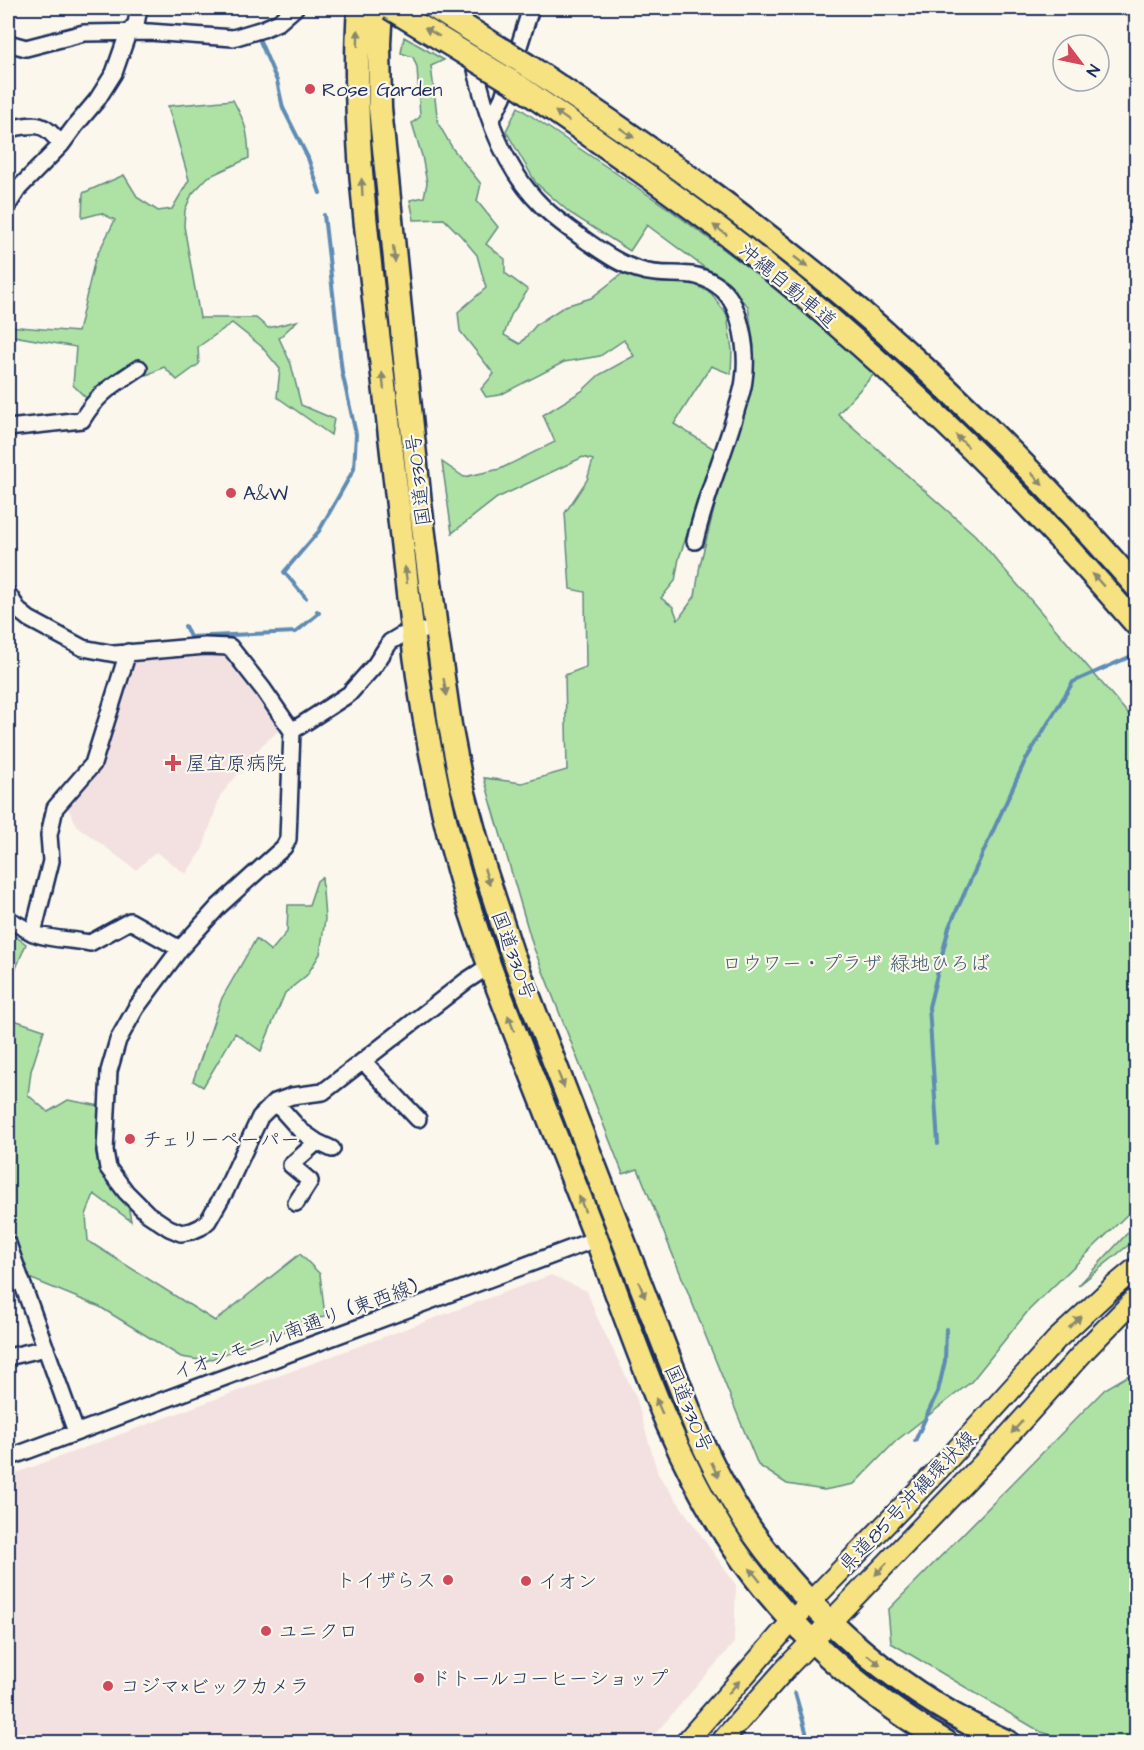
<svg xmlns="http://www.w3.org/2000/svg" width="1144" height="1750" viewBox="0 0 1144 1750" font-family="'Architects Daughter','Klee One',sans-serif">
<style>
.built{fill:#f3e1e1}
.green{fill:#ade2a4;stroke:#648881;stroke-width:1.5}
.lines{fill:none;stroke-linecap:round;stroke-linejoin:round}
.stream{stroke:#5f8bb4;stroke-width:4}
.minor-casing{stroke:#1b2f5e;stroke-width:20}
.major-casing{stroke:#1b2f5e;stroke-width:24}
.highway-casing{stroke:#1b2f5e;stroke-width:27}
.minor{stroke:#fbf7ec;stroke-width:15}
.major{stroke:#f6e281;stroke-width:20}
.highway{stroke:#f6e281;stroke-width:22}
.highway-bridge-casing{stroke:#1b2f5e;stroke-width:27;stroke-linecap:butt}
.highway-bridge{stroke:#f6e281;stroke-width:22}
.oneway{fill:#888870}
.poi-dot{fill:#d1495b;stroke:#fbf7ec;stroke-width:2}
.labels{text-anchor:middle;stroke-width:4.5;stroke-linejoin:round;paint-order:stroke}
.poi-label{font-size:20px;fill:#1b2f5e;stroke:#fbf7ec;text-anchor:start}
.street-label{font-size:20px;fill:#1b2f5e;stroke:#fbf7ec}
.park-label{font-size:20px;fill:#405c70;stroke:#fbf7ec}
</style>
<rect width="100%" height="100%" fill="#fbf7ec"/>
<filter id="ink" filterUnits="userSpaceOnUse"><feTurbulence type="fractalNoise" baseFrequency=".0167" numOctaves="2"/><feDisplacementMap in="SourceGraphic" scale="12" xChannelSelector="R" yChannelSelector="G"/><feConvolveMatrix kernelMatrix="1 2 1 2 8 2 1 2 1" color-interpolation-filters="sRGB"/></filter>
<g filter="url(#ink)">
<path class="built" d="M213,653L226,657L258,692L281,729L262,745L220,796L203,848L186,874L156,852L136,870L77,826L66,804L84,781L132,657Z
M551,1275L587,1291L597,1317L636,1397L658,1474L736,1585L734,1643L648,1742H8V1476Z"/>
<path class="green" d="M404,37L444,60L431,66L438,123L453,149L481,184L477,201L498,227L486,244L505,259V273L528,290L511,315L504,335L520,344L537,324L565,306L591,298L623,273L648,280L682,278L711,293L727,315L732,350L731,374L711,366L674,424L716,450L679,558L675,581L661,598L673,607L678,620L695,596L700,565L721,481L746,405L754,346L748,306L717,277L647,225L630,251L570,213L536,183L506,131L518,107L669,209L780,291L874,374L838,414L975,535L1136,723V1206L1028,1311L971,1382L896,1441L854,1484L824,1490L787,1484L758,1465L638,1169L623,1174L533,946L484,778L522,783L567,770L565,675L586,667L585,592L570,589L565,513L587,480L593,460L583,457L497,498L452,533L442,462L464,477L500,469L555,442L543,415L582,391L599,375L634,356L624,340L600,356L564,362L500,395L486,397L481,389L494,374L460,331L458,312L486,288L477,255L461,236L444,219L414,220L410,200L424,197L427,183L422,156L412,123L420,117L417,67L413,57L401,53Z
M233,100C246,124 248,131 249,158L208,177L192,194L185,210L184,226L200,318H256L268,328L297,321L279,338L291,364L301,405L334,419L331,435L277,397L280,369L261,346L232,323L198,347L199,364L177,380L164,367L147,375L139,360L115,373L88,400L73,385L76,347L8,335V326L78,332L95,259L115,220L101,213L82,218L83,193L124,175L138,198L158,211L172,209L189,180L168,106Z
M322,877L325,919L320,954L307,975L285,993L261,1051L235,1033L203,1087L193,1081L222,998L256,939L271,951L287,932L288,905H309L317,881Z
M8,931L26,944L8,988Z
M8,1018L44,1030L31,1071L28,1095L48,1112L68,1100L100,1106L110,1179L128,1205L131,1221L94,1194L86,1215L88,1241L215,1321L300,1254L320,1274L325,1316L206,1361L181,1357L100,1307L29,1278L8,1215Z
M1136,1224V1239L1078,1286Z
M1136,1371V1742H1078L1041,1732L891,1643L888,1610L1105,1389Z"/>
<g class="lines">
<path class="stream" d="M260,41L277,81L283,108L308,158L320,193
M306,598L284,572L319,531L354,469L356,434L342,372L324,215
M185,626L190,637L296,632L319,613L317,611
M938,1144L929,1007L949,927L1025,761L1073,682L1136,654
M915,1441L938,1391L945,1361L946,1329
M795,1693L809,1742"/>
<g class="minor-casing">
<path id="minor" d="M8,43L26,48L84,33L149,32L233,38L263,29L279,22L295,8
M473,55C483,108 502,167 542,206C556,220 572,231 588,242C604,253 621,265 640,270C670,280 694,265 722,289C742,307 748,354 744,380C743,391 738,403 735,415C723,457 705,498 695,541
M491,121L503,97L531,8
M8,129C35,124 44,120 61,145L75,126L97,100L114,73L128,33L136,24L139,8
M8,205L19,188L61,145
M8,428L82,420C99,392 112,386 139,368
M8,594L19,611L29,619L83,648L115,654L205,646L230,647L263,689L292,731L288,839L284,847L218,907L180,949L136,1008L118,1040L109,1071L105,1151L108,1168L126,1192L148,1214L169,1228L181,1233L192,1231L201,1227L208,1221L226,1190L260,1117L275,1102L292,1096L323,1092L466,981L489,966
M128,652L93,764L55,808L49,835L51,861L33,933C51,940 71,939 90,943L130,921L180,949
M292,731L349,694L375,665L390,642L400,636L422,631
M8,919L33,933
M363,1061L418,1119
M275,1102L301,1131L317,1142L291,1165L310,1181L296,1203
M317,1142L332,1149
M8,1244L76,1432
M8,1357L46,1348
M8,1458L596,1239"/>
</g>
<g class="major-casing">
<path id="major" d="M686,1742L792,1621L942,1466L1056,1340L1112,1288L1136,1268
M721,1742L788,1666L990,1456L1087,1348L1136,1298"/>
</g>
<g class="highway-casing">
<path id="highway" d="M359,8C352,111 364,214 376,316C389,429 403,542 415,655C425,728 438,799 458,869C474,928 496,984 518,1040C544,1106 570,1172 596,1238C636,1343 669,1450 732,1545C786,1626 862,1694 946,1742
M381,8L379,43L380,108L404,350L420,503L436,629L450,725L461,782L483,864L512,953L700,1438C715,1470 731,1501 751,1530C813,1619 908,1699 1008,1742
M527,65C649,146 770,231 880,328C971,408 1057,495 1136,586
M517,85C614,152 711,218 801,294C921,395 1034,506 1136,624"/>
</g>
<use href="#minor" class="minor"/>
<use href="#major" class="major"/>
<use href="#highway" class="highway"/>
<g class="highway-bridge-casing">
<path id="highway-bridge" d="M390,8L517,85
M435,8L527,65"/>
</g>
<use href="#highway-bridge" class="highway-bridge"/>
</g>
<defs><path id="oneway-solid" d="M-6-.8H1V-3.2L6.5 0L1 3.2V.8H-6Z" transform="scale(1.5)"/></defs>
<g class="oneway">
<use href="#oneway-solid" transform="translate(432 32) rotate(-150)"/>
<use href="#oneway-solid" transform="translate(358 38) rotate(-89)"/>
<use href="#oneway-solid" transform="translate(562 116) rotate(-145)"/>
<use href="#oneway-solid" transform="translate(627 133) rotate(35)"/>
<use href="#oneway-solid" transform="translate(362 187) rotate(-93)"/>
<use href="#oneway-solid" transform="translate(720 230) rotate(-144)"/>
<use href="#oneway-solid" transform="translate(394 254) rotate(84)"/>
<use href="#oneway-solid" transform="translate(801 262) rotate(38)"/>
<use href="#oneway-solid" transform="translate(383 381) rotate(-96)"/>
<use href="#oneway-solid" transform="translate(962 441) rotate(-136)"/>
<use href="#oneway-solid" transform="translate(1037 479) rotate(47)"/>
<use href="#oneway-solid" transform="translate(406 575) rotate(-97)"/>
<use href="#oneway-solid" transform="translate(1098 580) rotate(-132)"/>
<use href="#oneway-solid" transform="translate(445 687) rotate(81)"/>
<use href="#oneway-solid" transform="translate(487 877) rotate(72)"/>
<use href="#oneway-solid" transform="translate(511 1023) rotate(-111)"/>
<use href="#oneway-solid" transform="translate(561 1080) rotate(69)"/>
<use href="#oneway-solid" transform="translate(582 1204) rotate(-111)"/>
<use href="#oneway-solid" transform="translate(642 1290) rotate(69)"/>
<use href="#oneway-solid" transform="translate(1075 1322) rotate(-44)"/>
<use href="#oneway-solid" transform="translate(659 1406) rotate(-113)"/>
<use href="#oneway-solid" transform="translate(1017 1427) rotate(132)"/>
<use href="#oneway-solid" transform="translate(715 1470) rotate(65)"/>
<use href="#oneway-solid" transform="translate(881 1569) rotate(134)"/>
<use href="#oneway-solid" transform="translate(755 1575) rotate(-129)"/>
<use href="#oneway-solid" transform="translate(874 1660) rotate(38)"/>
<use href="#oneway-solid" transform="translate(734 1687) rotate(-49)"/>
</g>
</g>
<g class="poi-dot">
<circle cx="310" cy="89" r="6"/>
<circle cx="231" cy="493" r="6"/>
<path d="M170 754h6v6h6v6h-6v6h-6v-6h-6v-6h6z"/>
<circle cx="130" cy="1139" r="6"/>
<circle cx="448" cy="1580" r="6"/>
<circle cx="526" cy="1581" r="6"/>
<circle cx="266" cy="1631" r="6"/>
<circle cx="419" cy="1678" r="6"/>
<circle cx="108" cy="1686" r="6"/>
</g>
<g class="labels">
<g class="poi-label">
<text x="322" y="96">Rose Garden</text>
<text x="243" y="500">A&amp;W</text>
<text x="186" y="770">屋宜原病院</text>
<text x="142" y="1146">チェリーペーパー</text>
<text x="436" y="1587" text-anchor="end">トイザらス</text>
<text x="538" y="1588">イオン</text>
<text x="278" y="1638">ユニクロ</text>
<text x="431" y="1685">ドトールコーヒーショップ</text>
<text x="120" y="1693">コジマ×ビックカメラ</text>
</g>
<g class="street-label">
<text transform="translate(788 285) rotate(40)" y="7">沖縄自動車道</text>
<text transform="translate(418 480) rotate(-97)" y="7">国道330号</text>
<text transform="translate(514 955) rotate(70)" y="7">国道330号</text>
<text transform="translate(295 1329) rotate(-20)" y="7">イオンモール南通り (東西線)</text>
<text transform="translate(689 1408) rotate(67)" y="7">国道330号</text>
<text transform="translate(907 1501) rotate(-46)" y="7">県道85号沖縄環状線</text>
</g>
<g class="park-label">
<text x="856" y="970">ロウワー・プラザ 緑地ひろば</text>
</g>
</g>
<rect width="1144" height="1750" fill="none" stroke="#fbf7ec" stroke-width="30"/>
<rect x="15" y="15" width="1114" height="1720" fill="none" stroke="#1b2f5e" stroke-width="2" filter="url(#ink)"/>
<g transform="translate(1081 63) rotate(122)"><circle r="28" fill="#fbf7ec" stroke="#a1a7b3" stroke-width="1.5"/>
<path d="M0-4.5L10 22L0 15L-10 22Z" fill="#d1495b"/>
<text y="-9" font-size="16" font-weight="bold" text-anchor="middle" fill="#1b2f5e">N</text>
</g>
</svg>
